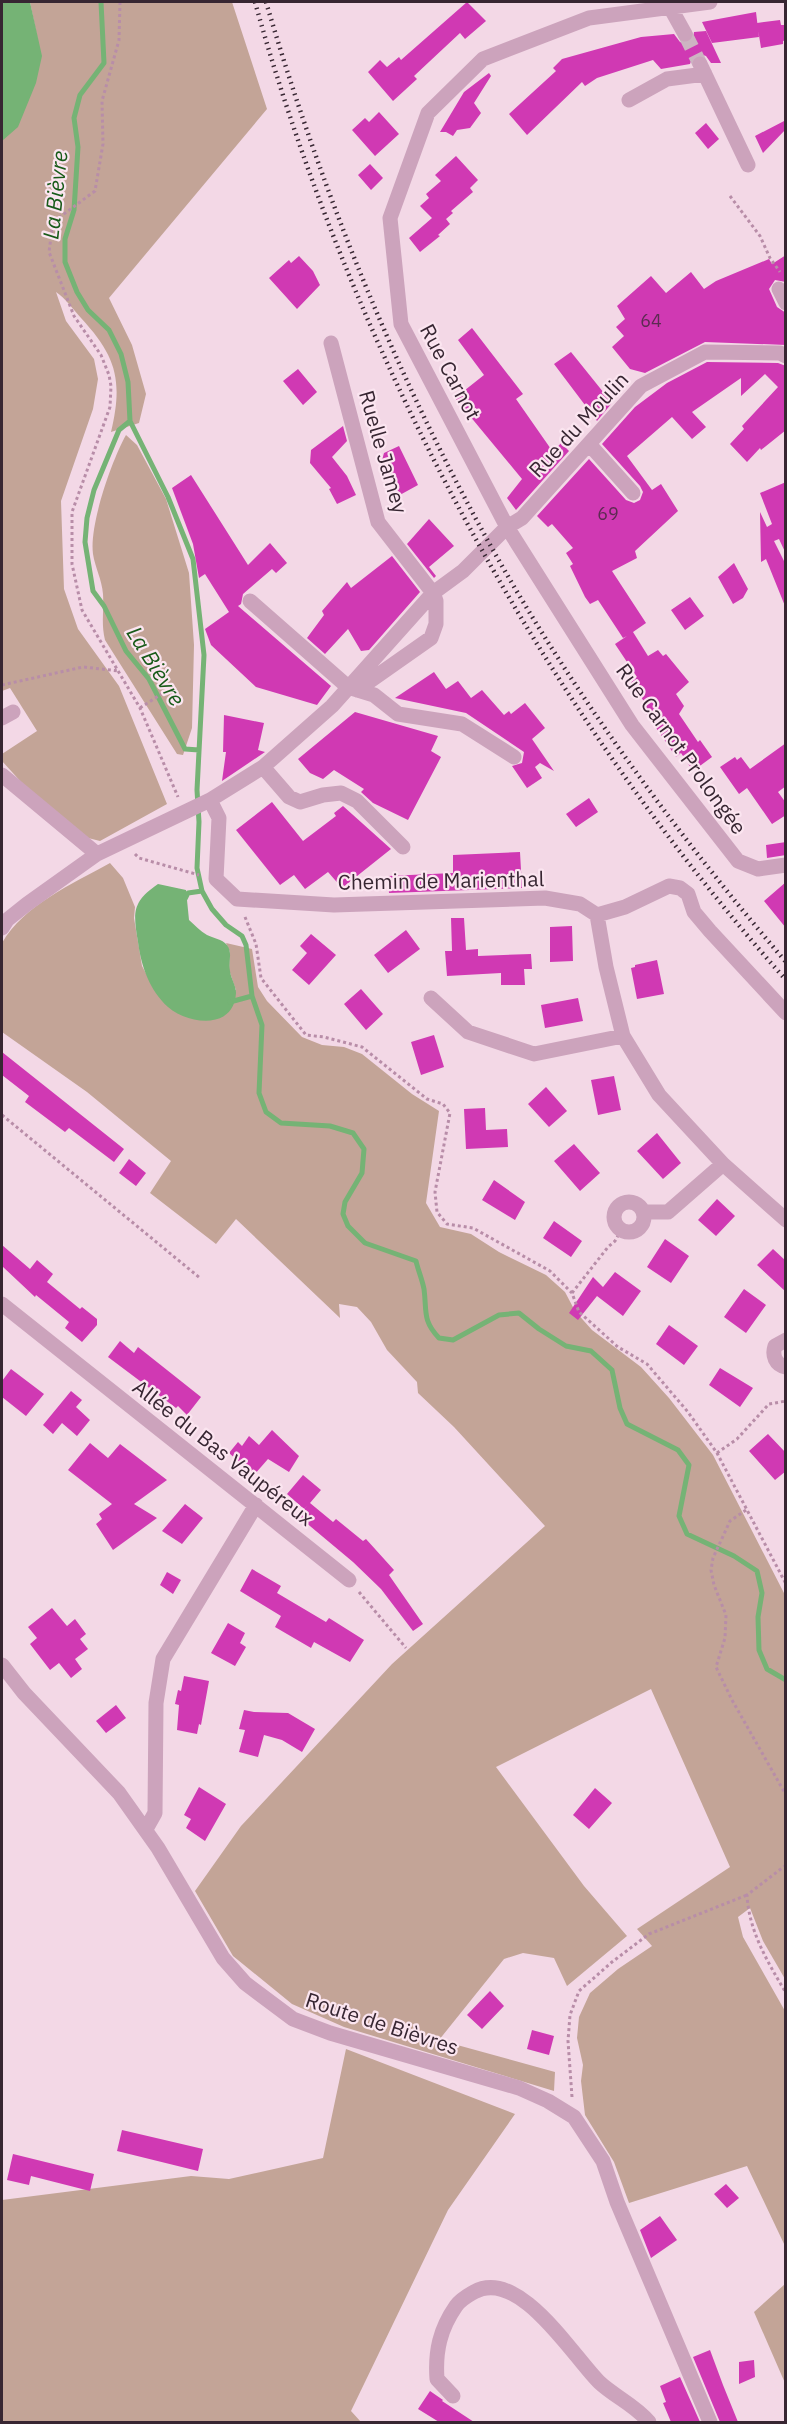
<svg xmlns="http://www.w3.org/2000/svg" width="787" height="2424" viewBox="0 0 787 2424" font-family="'IBM Plex Sans',sans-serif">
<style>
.green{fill:#c3a497}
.water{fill:#75b375}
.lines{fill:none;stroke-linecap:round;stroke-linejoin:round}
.stream{stroke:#75b375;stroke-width:5}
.building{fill:#d039b3}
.minor-tunnel{stroke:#cdb4c2;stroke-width:15;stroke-dasharray:15 8;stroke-linecap:butt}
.path{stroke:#b88da8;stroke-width:3;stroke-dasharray:3 3;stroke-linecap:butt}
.minor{stroke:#cca3bc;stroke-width:15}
.rail{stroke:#372632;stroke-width:4.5;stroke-dasharray:1.5 4.5;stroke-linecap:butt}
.labels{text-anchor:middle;stroke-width:4.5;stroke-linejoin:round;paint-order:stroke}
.number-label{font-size:18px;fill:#5d2b52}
.street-label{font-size:21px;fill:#372632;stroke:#fbe5f0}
.water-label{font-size:22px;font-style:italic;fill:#185b19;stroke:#fbe5f0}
</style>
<rect width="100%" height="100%" fill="#f3d8e6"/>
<path class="green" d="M30,2H232L267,109L109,298L132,345L146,394L139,423L111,432C123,381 117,357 81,318C73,309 65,298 56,292L66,321L94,359L98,379L93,409L61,501L64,589L78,629L119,686L167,804L100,841L88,838L32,794L2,761V754L37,731L10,688L2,691V141L41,56Z
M126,435L137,445L166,499L189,573L194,645L192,728L183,755L177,754L105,640C101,624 104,610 103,594C102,580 95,567 93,554C89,525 112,460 126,435Z
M110,863L123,878L135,907L134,918L142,966L155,990L169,1007L236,990L229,970L230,952L226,943L252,949L258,987L267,1001L302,1037L322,1045L344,1047L362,1054L412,1094L439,1111L426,1203L440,1227L471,1234L499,1252L546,1275L565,1292L575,1311L592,1330L641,1367L669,1398L713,1455L785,1595V1979L763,1941L750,1908L738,1917L743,1937L785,2011V2246L747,2166L629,2203L614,2162L585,2115L581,2081L583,2065L577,2038L579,2017L590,1993L618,1969L652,1946L637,1929L730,1867L651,1689L496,1767L584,1886L627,1936L567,1986L554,1958L523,1953L504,1959L439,2040L555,2072L554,2091L344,2027L292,2004L233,1956L195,1891L241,1826L392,1664L545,1526L454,1427L418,1393L417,1382L387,1350L371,1322L357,1307L339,1304L340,1318L236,1219L216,1244L150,1193L171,1161L87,1092L2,1032V943C24,905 72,884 110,863Z
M346,2049L515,2114L448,2210L351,2411L361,2422H2V2200L191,2176L229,2179L323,2158Z
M785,2284V2383L754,2312Z"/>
<path class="water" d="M2,2H30L42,56L36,83L18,127L2,141Z
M158,884L186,890L189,920C195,925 200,931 207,935C213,938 222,939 227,945C233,953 228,962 230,971C231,979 236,985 236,993C234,1030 189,1025 168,1007C150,991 141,966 138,942C133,912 132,902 158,884Z"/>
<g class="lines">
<path class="stream" d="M101,2L104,63L80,95L74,118L78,147L74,210L65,239V262L77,292L88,310L109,330L121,354L128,382L130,421L168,497L193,559L204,655L197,790L199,822L197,868L202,891L188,893L185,899
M130,421L119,430L94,490L87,518L85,542L93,591L104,606L126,651L149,679L185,749L199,750
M202,891L212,909L226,925L242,936L246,945L252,996L262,1025L259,1093L266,1112L281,1123L330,1126L353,1133L364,1149L362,1173L345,1202L343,1214L348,1226L365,1243L416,1261C418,1270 422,1279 424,1289C427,1311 422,1320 439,1338L453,1340L499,1315L519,1313L539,1329L566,1346L591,1351L612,1370L620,1408L627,1424L678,1450L689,1465L679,1516L687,1534L734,1556L757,1571L762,1593L758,1617L759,1650L767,1669L786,1680
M230,1002L252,996"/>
</g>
<path class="building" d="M467,2L486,21L465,39L460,33L414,76L417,79L393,101L368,72L380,60L387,67L399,57L401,60Z
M756,12L759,37L712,43L702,22Z
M780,20L781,25H786V40L783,41V44L761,48L757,23Z
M706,31L721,63H711L706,56L700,54L692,58L690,64L661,69L653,60L597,78L585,86L582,82L527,135L509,114L556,71L553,68L562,59L641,37L674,34L680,42L685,44L693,39L694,32Z
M489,73L491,76L474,103L481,113L470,128L457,130L453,136L446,132H440L464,92Z
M379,112L399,134L375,156L352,130L365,118L369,122Z
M786,120V129L763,153L755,136Z
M706,123L719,139L708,149L695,133Z
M456,156L478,180L470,188L473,192L451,211L453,213L446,219L450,224L438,235L440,236L420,252L409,238L432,218L420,206L429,198L426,194L441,181L435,175Z
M370,164L383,178L371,190L358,175Z
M786,255V282L775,280L769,289L777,307L786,313V345L705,342L645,373L630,369L612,347L624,336L616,327L625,319L617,306L651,276L666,293L691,272L704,289L716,281L769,259L772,264Z
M299,256L313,271L320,285L297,309L269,278L289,260L291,263Z
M472,328L523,394L516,399L553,452L561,443L569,451L516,510L507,498L522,479L455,398L484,375L458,340Z
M571,352L612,403L597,421L554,364Z
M707,362L778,363L786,366V430L761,450L760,448L747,462L730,444L744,429L742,426L778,387L765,374L741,396V378L692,412L706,427L692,439L672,417L627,456L652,490L661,484L678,511L635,551L637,558L612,571L646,623L633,632L648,656L658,650L663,656L666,654L689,682L676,694L684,706L679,714L698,742L700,740L712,757L693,771L681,753L676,757L641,706L645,703L631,682L637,677L615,644L627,636L623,638L598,600L590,604L585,597L570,566L573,564L566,553L573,548L552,524L548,527L537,516L589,459L626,500L634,503L640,500L643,492L640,486L602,444L635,407L667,383Z
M298,369L317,392L303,405L283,381Z
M343,426L347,441L332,457L347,476L356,495L337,504L329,489L331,488L310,463L311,450Z
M399,446L418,485L398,496L389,476L385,478L380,467L384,453Z
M191,475L248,565L270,543L287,563L276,573L272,569L243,594L241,604L238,606L331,686L317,705L256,687L211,645L205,629L229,612L205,574L199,578L193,544L172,488Z
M786,482V554L779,539L774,541L786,565L785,606L766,559L761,562L760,512L767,527L772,524L760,493Z
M429,519L454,546L429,567L436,576L434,578L407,544Z
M392,556L420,592L369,650L361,651L348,629L325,654L307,638L324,615L322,611L347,582L351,588Z
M734,563L748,589L743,598L733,604L718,577Z
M690,597L704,616L685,630L671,610Z
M434,672L446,689L458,681L471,698L482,690L504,715L509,711L511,714L525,703L545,728L532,739L554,771L540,763L535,767L542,778L527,788L512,766L522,763L524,752L466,713L395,698Z
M355,712L438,736L431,751L441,757L408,820L373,803L361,792L364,789L334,770L323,779L310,773L298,759Z
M224,715L264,723L258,750L265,752L222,781L226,752H223Z
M786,743V786L778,792L786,803V815L772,824L747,788L739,794L720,767L735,757L737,760L741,757L750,769Z
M589,798L598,812L576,827L566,814Z
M272,802L303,841L336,816L334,813L343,806L391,849L342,888L328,872L305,889L294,875L280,885L236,830Z
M786,842V855L767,858L766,845Z
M520,852L522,888L389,893L388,876L453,873V855Z
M786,882V928L764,901Z
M451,918H464L466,950L478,949V956L531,954L532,969H524L525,985H501V973L447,976L445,951H452Z
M572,926L573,961L550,962V927Z
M406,930L420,949L388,973L374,955Z
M311,934L336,955L309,985L292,970L307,953L300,946Z
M657,960L664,994L637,999L631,968L635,967V965Z
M361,989L383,1014L366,1030L344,1004Z
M578,998L583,1021L545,1028L541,1005Z
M434,1035L444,1067L421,1075L411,1042Z
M2,1052L124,1149L114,1162L69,1128L65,1132L25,1102L29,1096L2,1075Z
M614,1076L621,1110L598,1115L591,1080Z
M546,1087L567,1111L549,1127L528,1104Z
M485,1108L486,1130L507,1129L508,1147L466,1149L464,1109Z
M657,1133L681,1163L663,1179L637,1151Z
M574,1144L600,1173L580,1191L554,1161Z
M129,1159L146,1173L136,1186L119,1173Z
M494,1180L525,1202L515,1220L482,1200Z
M717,1199L735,1216L716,1236L698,1220Z
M554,1221L582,1241L571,1257L543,1238Z
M665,1239L689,1256L671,1283L647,1267Z
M2,1245L30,1269L37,1260L53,1274L47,1282L80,1309L82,1307L97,1319V1325L82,1342L65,1328L69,1322L36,1295L35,1297L2,1266Z
M773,1249L786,1261V1292L757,1265Z
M615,1272L641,1291L623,1316L597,1296L578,1320L569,1313L593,1277L603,1287Z
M744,1289L766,1305L746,1333L724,1317Z
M669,1325L698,1346L684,1365L656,1344Z
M120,1341L134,1353L138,1347L201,1397L187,1415L178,1406L176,1408L108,1357Z
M720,1368L753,1388L740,1407L709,1385Z
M11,1369L44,1394L26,1416L2,1397V1381Z
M71,1391L82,1400L76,1407L90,1420L77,1436L62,1423L53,1434L43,1425Z
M272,1430L299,1456L289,1472L268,1459L254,1475L229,1453L238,1442L242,1446L249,1436L259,1445Z
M768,1434L786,1453V1471L775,1480L749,1451Z
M90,1443L108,1458L120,1444L167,1480L134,1504L157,1518L113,1550L96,1524L102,1519L99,1514L112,1504L68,1470Z
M303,1475L321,1490L310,1503L333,1522L336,1519L363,1541L366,1539L394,1570L389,1575L423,1624L413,1631L381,1589L353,1562L298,1516L307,1506L304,1509L287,1494Z
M185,1504L203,1518L182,1544L162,1531Z
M252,1569L281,1586L277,1593L326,1622L329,1618L364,1640L350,1662L314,1642L311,1648L275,1627L281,1616L240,1591Z
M167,1572L181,1580L173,1594L160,1585Z
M52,1608L67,1626L75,1619L86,1634L80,1639L88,1649L75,1659L82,1669L71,1678L59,1663L50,1670L30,1644L37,1638L28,1627Z
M228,1623L245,1633L240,1643L246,1647L235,1666L211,1653Z
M184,1676L209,1681L201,1725L199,1724L197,1734L177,1730L179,1705L175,1704L178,1690L181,1691Z
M116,1705L126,1718L106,1733L96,1721Z
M244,1710L254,1712L288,1713L315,1729L302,1752L282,1740L264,1735L258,1757L239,1752L245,1730L239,1729Z
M199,1787L226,1804L205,1841L186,1828L191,1819L184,1815Z
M595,1788L612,1803L589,1829L573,1815Z
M490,1991L504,2006L482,2029L467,2015Z
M532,2030L554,2036L549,2055L527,2049Z
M122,2130L203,2149L198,2171L117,2151Z
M13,2154L94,2174L90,2191L31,2176L29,2185L7,2180Z
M726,2184L739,2198L727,2208L714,2194Z
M660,2216L677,2240L651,2258L640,2230Z
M710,2350L723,2385L738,2422H720L693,2357Z
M754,2360L755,2377L739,2384V2362Z
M680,2377L700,2422H671L663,2403L666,2402L660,2386Z
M430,2391L443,2400L442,2401L474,2422H439L418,2409Z"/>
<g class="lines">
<path class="minor-tunnel" d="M685,34L700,64"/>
<path class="path" d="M120,2L119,40L102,101L103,144L95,191L53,222L49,252L74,316L101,355L109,375L111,386L110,407L72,512V564L82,610L140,708L178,797
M730,196L760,236L770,258L780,272
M2,685L83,667L119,671
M140,708L172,687
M135,854L139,858L199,875
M245,917L256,944L261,978L306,1035L324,1037L362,1047L427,1099L443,1104L450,1113L435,1192L437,1212L447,1224L473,1228L550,1271L572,1293L579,1312L618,1347L647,1364L688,1412L717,1453L786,1584
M2,1115L200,1278
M572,1293L608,1247L615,1241L621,1230
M717,1453L737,1439L769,1404L786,1401
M746,1510L730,1521L713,1558L711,1570L714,1585L726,1615L725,1638L716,1667L732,1700L786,1795
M359,1592L406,1648
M786,1865L747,1895C749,1931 767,1961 786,1993
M572,2097L568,2041L570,2015L579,1991L612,1962L649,1934L747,1895"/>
<path class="minor" d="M710,2L589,18L483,59L428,113L390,218L401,324L507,527L632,725L738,861L758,869L786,865
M670,7L685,34
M700,64L748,165
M629,100L667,79L705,74
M779,289L786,303
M331,343L378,522L433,593L436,601V624L431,638L357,690
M589,444L633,493
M250,601L348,687L374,695L398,714L462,724L514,757
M2,718L13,712
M263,767L289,797L300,802L323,795L341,793L357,801L403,847
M2,775L97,854
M210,800L219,818L216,879L237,899L334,905L545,898L580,904L597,915L606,967L623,1036L659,1095L723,1164L786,1220
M597,915L625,907L669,886L680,888L688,894L694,912L710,931L786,1013
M2,928L7,920L27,904L97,854L210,800L263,767L332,706L433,593L463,571L507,527L522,518L641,386L705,352L780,353L786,356
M431,998L468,1032L534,1054L623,1036
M614 1217a15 15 0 1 1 30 0a15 15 0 1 1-30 0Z
M643,1212H668L723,1164
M2,1304L349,1580
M786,1340L775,1346C772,1355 775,1365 786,1367
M2,1665L24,1693L119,1793L158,1848L223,1958L245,1983L293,2019L330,2033L519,2088L548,2101L574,2117L603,2161L617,2202L710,2422
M146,1829L155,1813L156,1703L163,1659L256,1505
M453,2396L437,2379C435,2351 440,2329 456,2306C461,2299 467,2296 474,2292C519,2267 572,2355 599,2382C615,2397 635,2405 649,2422"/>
<path class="rail" d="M255,2C353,355 542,706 786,980
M266,2C317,175 383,344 468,504C553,666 667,823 786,962"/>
</g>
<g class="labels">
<g class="number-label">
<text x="651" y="327">64</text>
<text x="608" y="520">69</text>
</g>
<g class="street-label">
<text transform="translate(450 372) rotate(62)" y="7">Rue Carnot</text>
<text transform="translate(579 425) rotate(-47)" y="7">Rue du Moulin</text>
<text transform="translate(383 452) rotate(74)" y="7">Ruelle Jamey</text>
<text transform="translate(681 749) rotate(54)" y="7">Rue Carnot Prolongée</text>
<text transform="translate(441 881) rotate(-1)" y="7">Chemin de Marienthal</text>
<text transform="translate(223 1453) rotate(38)" y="7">Allée du Bas Vaupéreux</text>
<text transform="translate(382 2024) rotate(18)" y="7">Route de Bièvres</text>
</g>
<g class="water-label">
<text transform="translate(55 195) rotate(-84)" y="8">La Bièvre</text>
<text transform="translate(156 666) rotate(58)" y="8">La Bièvre</text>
</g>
</g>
<rect width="787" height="2424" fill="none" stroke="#372632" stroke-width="6"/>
</svg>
